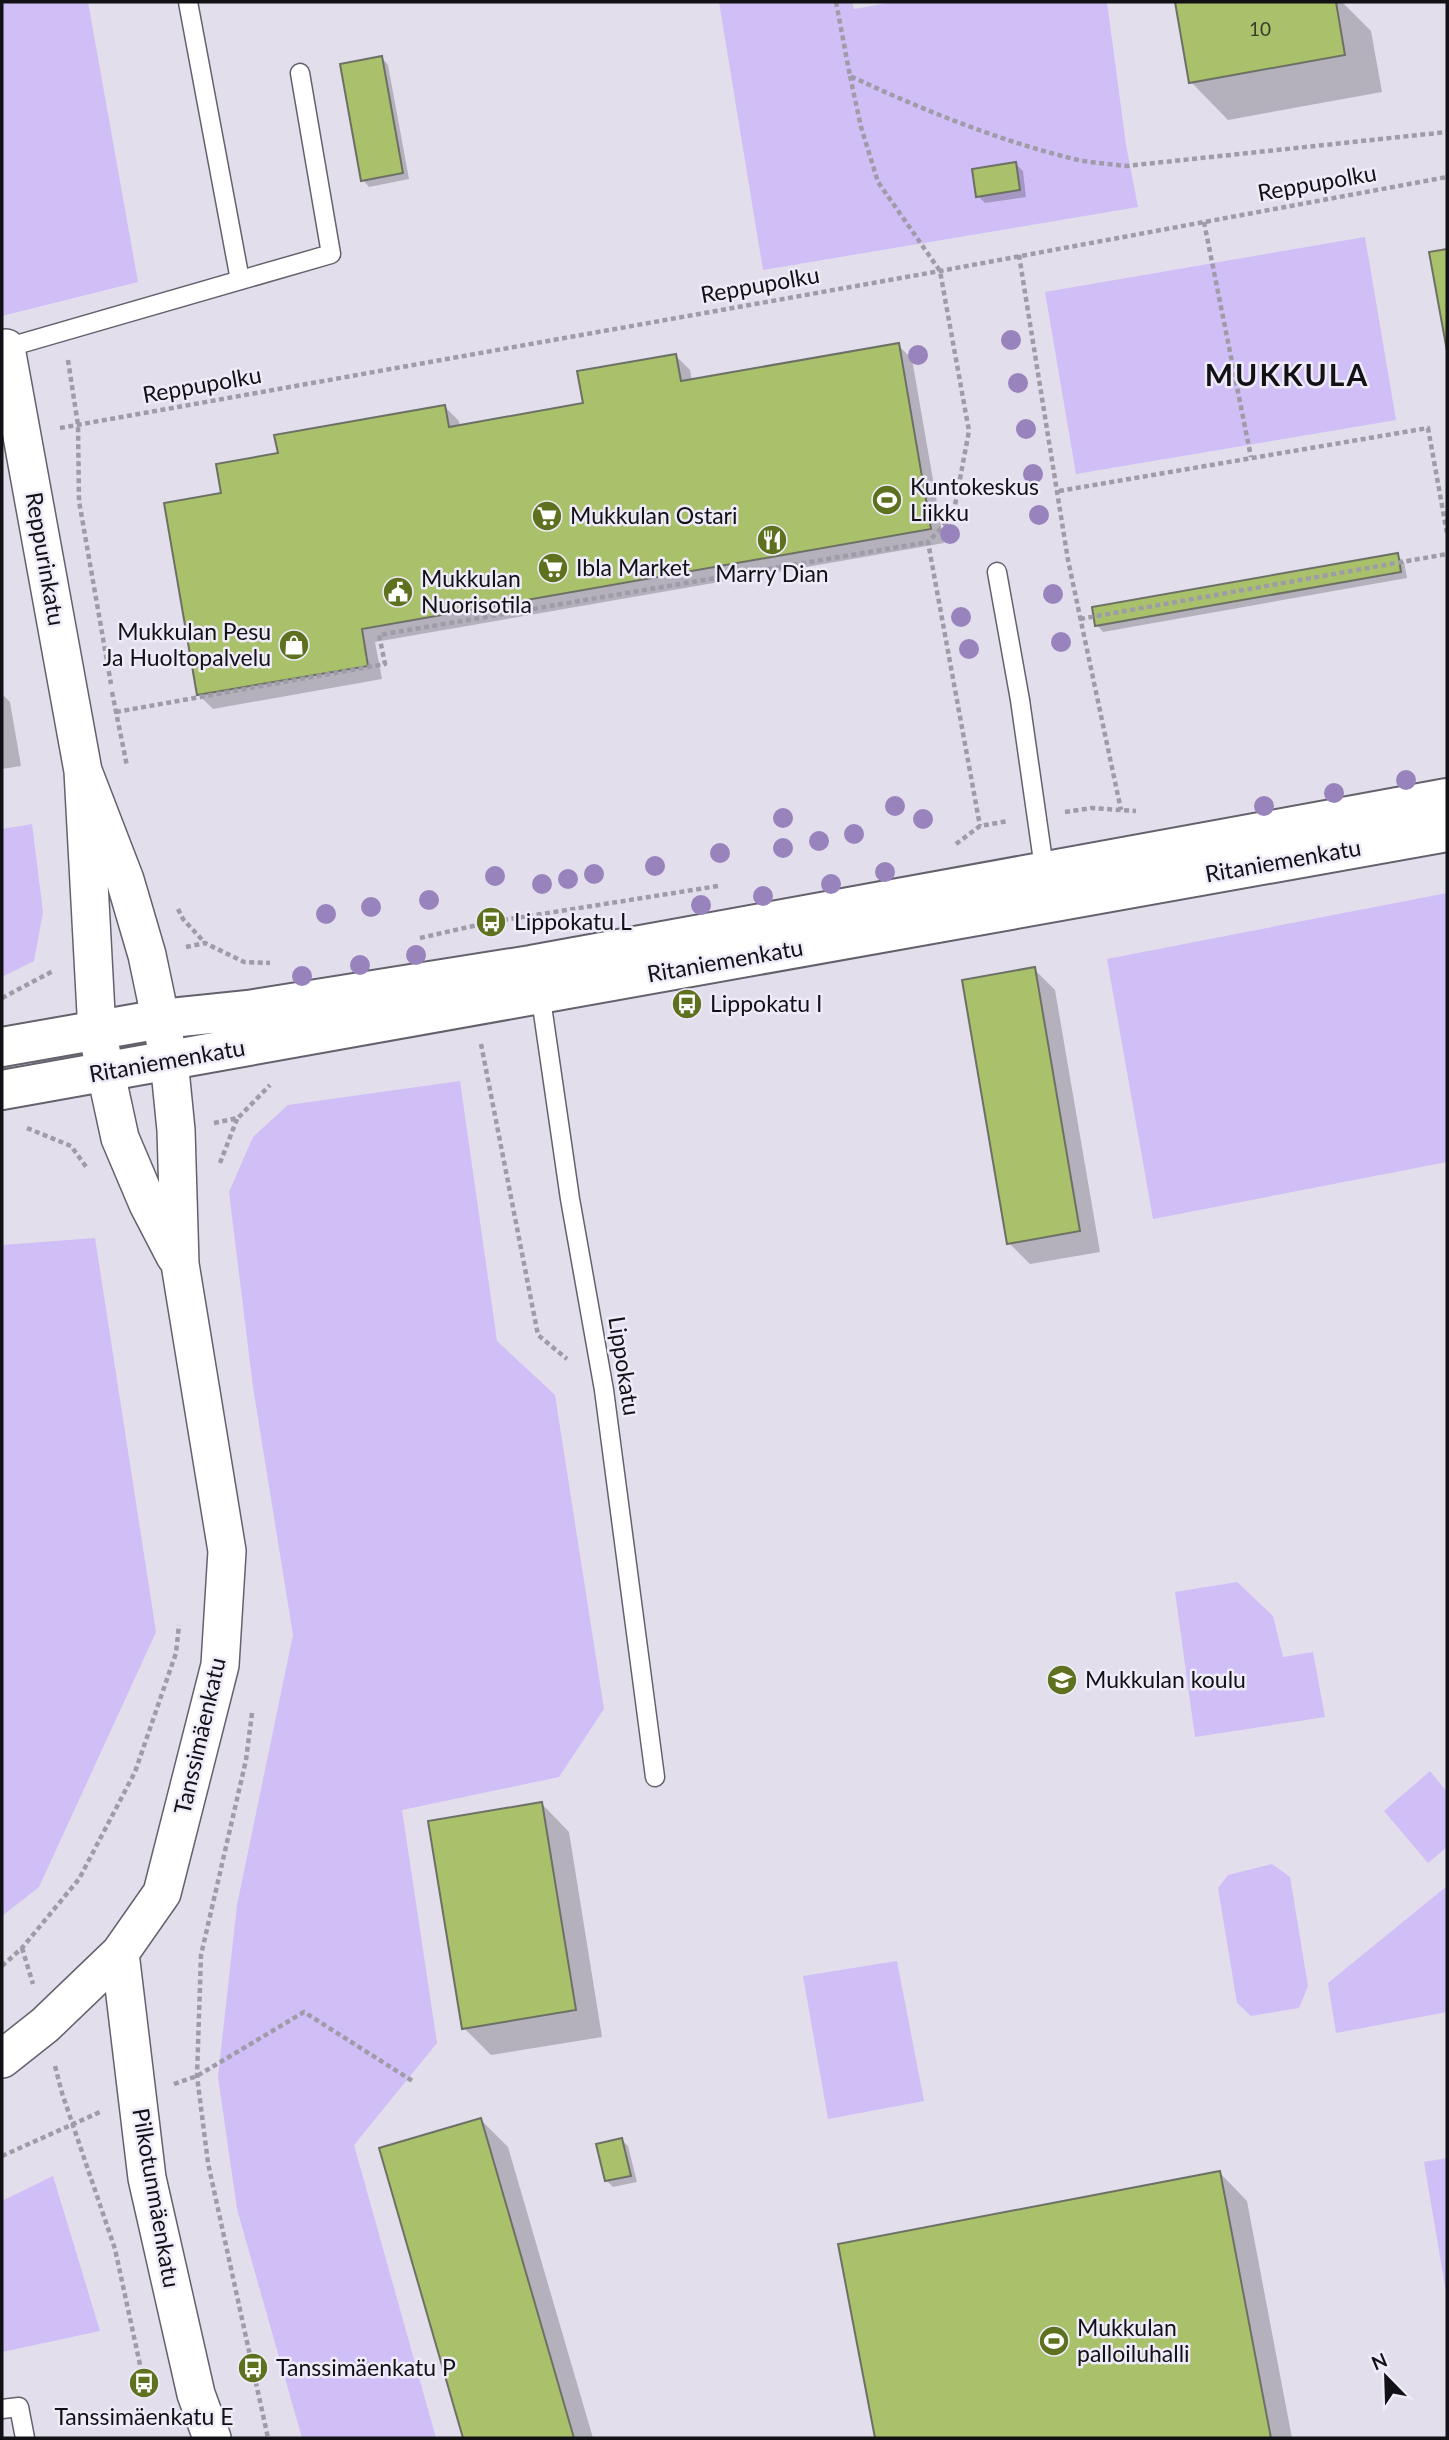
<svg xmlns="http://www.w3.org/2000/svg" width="1449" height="2440" viewBox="0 0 1449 2440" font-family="Lato,sans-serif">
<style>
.green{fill:#d0bef7}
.shadow{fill:#0003}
.building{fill:#aac16b;stroke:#6d7165;stroke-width:2}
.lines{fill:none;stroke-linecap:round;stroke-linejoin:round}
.lane-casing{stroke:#64616d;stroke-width:21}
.street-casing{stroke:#64616d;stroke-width:40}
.secondary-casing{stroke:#64616d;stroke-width:42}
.path{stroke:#9f9ca7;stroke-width:4.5;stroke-dasharray:5 3.5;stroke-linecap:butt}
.lane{stroke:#fff;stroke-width:18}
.street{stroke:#fff;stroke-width:37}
.secondary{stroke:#fff;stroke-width:38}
.tree{fill:#9983bc}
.labels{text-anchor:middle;stroke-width:5;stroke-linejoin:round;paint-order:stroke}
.number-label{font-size:19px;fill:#383d2a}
.street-label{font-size:23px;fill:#121115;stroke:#efebf9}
.poi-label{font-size:23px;fill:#121115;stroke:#efebf9;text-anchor:start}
.district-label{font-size:30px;font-weight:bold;letter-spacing:2px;fill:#121115;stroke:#efebf9}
</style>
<rect width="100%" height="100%" fill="#e2deec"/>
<path class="green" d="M2,2H88L138,282L2,316Z
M719,2H852L854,9L894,2H1107L1126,145L1138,207L763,270Z
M1365,237L1396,420L1076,474L1045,292Z
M32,824L43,912L34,961L2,977V829Z
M1447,893V1162L1153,1219L1107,959Z
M460,1081L497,1341L555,1395L604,1709L559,1777L402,1810L437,2043L354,2145L436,2438H302L237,2209L218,2077L237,1905L293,1635L253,1387L229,1192L253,1137L288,1105Z
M95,1238L156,1632L39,1887L2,1916V1245Z
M1237,1582L1273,1616L1283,1657L1313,1652L1325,1717L1195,1737L1175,1592Z
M1430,1771L1447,1792V1847L1428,1863L1384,1811Z
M1272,1864L1290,1877L1308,1986L1299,2008L1251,2016L1237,2003L1218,1888L1228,1875Z
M1447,1886V2012L1336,2033L1328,1983Z
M897,1961L924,2101L828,2119L803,1976Z
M1447,2158V2298L1424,2162Z
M53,2176L100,2331L2,2352V2201Z"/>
<path class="shadow" d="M1177,2H1342L1371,31L1382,92L1228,120L1191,82Z
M382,58L388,65L409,179L369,187L363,180Z
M1016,164L1023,171L1026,197L985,203L978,196Z
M898,345L912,359L944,543L375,642L382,679L213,709L199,695L223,494L280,454L445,407L459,421L460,427L585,404L676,356L690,370L692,381Z
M1397,555L1404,562L1407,578L1103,632L1097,625Z
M2,694L10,702L21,766L2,769Z
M1034,969L1055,990L1100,1252L1030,1264L1009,1243Z
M542,1804L569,1832L602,2037L491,2055L464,2028Z
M481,2120L508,2147L593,2438H465L381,2149Z
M621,2139L628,2146L637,2182L613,2187L607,2181Z
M1220,2173L1247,2201L1292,2438H877L840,2246Z"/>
<path class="building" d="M1175,2H1336L1345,55L1189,83Z
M382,56L403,173L361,181L340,64Z
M1016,162L1020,190L976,197L972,169Z
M1447,249V351L1429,252Z
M899,343L931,529L362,629L368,666L197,695L164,503L221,493L216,464L278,453L274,435L445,405L449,427L583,403L577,371L676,354L681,381Z
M1398,553L1401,572L1095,626L1092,607Z
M1035,967L1080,1231L1007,1244L962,980Z
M542,1802L576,2010L462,2029L428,1821Z
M481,2118L574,2438H463L379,2148Z
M622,2138L631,2176L605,2181L596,2144Z
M1220,2171L1271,2438H875L838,2244Z"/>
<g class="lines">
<g class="lane-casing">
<path id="lane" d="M188,2L240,280
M2,349L331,254L300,73
M997,572L1020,700L1045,875
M540,992L570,1199L604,1390L655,1777
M2,2409L19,2407L25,2438"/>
</g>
<g class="street-casing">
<path id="street" d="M6,348L83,771L97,1032L120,1138L148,1204L175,1256
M120,1953L147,2178L196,2394L212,2438
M2,2059L45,2025L120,1953L162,1893L220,1665L227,1551L180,1264L176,1130L169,1060L147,955L125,880L83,771"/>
</g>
<g class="secondary-casing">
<path id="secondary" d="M2,1047L161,1019L248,1010L531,965L1447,798
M2,1090L1447,832"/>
</g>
<path class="path" d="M836,2L850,76C923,110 999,141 1078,160C1094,163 1110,164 1126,166L1447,132
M850,76L861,127L878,182L940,271L969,431L953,516L928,542L980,826
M1204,222L1251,457
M1019,255L1068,560L1121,810
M68,360L78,425L79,501L111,684
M60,428L940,271L1447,177
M1059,491L1428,428L1447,533
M1080,619L1447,554
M112,692L127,766
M116,712L385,664L379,635L928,542
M1065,812L1091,808L1136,811
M956,844L980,826L1008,821
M178,909L183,919L205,943
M420,938L491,922L718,886
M186,947L205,943L244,962L270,963
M2,998L53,971
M481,1044L538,1335L567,1359
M214,1123L238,1118L270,1085
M27,1128L71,1146L87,1168
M220,1163L237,1119
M252,1713L246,1760L201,1955L197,2076L208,2163L268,2438
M22,1948L33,1984
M2,1966L22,1948L79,1879L135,1772L176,1653L179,1625
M55,2066L62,2093L115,2249L144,2383L155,2398
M174,2084L197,2076L304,2012L414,2082
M2,2156L100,2112"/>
<use href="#lane" class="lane"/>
<use href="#street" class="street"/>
<use href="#secondary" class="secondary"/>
</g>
<g class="tree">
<circle cx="1011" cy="340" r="10"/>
<circle cx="918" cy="355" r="10"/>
<circle cx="1018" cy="383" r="10"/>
<circle cx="1026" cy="429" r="10"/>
<circle cx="1033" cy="474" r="10"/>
<circle cx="1039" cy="515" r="10"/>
<circle cx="950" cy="534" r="10"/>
<circle cx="1053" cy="594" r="10"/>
<circle cx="961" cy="617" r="10"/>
<circle cx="1061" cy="642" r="10"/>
<circle cx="969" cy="649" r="10"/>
<circle cx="1406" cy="780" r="10"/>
<circle cx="1334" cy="793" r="10"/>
<circle cx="895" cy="806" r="10"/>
<circle cx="1264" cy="806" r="10"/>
<circle cx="783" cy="818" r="10"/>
<circle cx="923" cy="819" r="10"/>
<circle cx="854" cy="834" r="10"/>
<circle cx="819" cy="841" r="10"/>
<circle cx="783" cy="848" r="10"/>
<circle cx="720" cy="853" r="10"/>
<circle cx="655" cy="866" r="10"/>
<circle cx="885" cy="872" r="10"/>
<circle cx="594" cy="874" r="10"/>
<circle cx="495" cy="876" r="10"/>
<circle cx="568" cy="879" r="10"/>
<circle cx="542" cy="884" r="10"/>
<circle cx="831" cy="884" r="10"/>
<circle cx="763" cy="896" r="10"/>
<circle cx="429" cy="900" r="10"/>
<circle cx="701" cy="905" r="10"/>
<circle cx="371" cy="907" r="10"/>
<circle cx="326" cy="914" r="10"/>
<circle cx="416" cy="955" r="10"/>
<circle cx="360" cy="965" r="10"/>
<circle cx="302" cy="976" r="10"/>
</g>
<defs>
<g id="stadium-disc" transform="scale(1.575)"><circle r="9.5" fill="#5e711f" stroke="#efebf9"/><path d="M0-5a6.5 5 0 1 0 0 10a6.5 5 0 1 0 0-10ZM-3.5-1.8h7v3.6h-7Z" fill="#fff"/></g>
<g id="supermarket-disc" transform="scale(1.575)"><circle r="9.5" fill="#5e711f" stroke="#efebf9"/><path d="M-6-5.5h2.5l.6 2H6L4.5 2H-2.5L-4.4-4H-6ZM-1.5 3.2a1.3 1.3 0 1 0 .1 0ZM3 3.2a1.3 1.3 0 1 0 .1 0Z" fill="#fff"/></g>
<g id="restaurant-disc" transform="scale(1.575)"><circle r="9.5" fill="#5e711f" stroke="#efebf9"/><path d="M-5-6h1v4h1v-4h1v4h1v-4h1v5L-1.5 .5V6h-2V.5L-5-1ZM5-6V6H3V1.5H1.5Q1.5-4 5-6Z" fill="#fff"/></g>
<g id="civic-disc" transform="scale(1.575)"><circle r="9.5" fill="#5e711f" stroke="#efebf9"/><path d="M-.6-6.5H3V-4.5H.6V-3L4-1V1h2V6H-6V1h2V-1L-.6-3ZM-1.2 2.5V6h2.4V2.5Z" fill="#fff"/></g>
<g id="shop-disc" transform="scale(1.575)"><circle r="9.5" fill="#5e711f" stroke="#efebf9"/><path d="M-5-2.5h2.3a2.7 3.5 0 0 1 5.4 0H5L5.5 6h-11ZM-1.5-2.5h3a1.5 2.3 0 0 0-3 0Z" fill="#fff"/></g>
<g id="bus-disc" transform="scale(1.575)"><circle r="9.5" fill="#5e711f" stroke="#efebf9"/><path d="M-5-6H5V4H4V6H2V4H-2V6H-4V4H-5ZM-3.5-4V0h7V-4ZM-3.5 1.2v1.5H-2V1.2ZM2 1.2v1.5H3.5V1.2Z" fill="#fff"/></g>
<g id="school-disc" transform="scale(1.575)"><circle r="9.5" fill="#5e711f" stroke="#efebf9"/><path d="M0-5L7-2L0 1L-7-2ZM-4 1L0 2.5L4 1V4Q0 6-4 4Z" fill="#fff"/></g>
</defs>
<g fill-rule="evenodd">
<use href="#stadium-disc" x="887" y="500"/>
<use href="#supermarket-disc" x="547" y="516"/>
<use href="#restaurant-disc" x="772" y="540"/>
<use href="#supermarket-disc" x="553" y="568"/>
<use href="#civic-disc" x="398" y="592"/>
<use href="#shop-disc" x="294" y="645"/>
<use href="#bus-disc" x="491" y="922"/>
<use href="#bus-disc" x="687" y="1004"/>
<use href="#school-disc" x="1062" y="1680"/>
<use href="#stadium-disc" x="1054" y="2341"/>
<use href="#bus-disc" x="253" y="2368"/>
<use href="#bus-disc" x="144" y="2383"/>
</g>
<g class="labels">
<g class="number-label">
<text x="1260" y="36">10</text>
</g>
<g class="street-label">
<text transform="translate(1317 183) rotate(-10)" y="8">Reppupolku</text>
<text transform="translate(760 285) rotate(-10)" y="8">Reppupolku</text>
<text transform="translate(202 385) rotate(-10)" y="8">Reppupolku</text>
<text transform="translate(45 559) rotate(80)" y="8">Reppurinkatu</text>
<text transform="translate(1283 861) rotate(-10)" y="8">Ritaniemenkatu</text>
<text transform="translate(725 961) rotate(-10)" y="8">Ritaniemenkatu</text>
<text transform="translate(167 1061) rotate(-10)" y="8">Ritaniemenkatu</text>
<text transform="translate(624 1366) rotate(81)" y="8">Lippokatu</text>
<text transform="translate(200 1736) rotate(-77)" y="8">Tanssimäenkatu</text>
<text transform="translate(156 2198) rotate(80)" y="8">Pilkotunmäenkatu</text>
</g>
<g class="poi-label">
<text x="910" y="495">Kuntokeskus<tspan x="910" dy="26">Liikku</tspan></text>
<text x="570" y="524">Mukkulan Ostari</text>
<text x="576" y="576">Ibla Market</text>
<text x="772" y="582" text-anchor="middle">Marry Dian</text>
<text x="421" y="587">Mukkulan<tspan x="421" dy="26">Nuorisotila</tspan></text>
<text x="271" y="640" text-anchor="end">Mukkulan Pesu<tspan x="271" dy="26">Ja Huoltopalvelu</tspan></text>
<text x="514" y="930">Lippokatu L</text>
<text x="710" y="1012">Lippokatu I</text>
<text x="1085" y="1688">Mukkulan koulu</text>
<text x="1077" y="2336">Mukkulan<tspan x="1077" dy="26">palloiluhalli</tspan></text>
<text x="276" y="2376">Tanssimäenkatu P</text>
<text x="144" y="2425" text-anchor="middle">Tanssimäenkatu E</text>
</g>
<g class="district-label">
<text x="1287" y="386">MUKKULA</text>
</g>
</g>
<rect width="1449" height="2440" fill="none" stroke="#121115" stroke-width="7"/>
<g transform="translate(1386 2377) rotate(337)" stroke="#efebf9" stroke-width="5" paint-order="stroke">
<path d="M0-5L12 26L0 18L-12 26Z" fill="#121115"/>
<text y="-10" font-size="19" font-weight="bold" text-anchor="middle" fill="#121115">N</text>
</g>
</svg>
